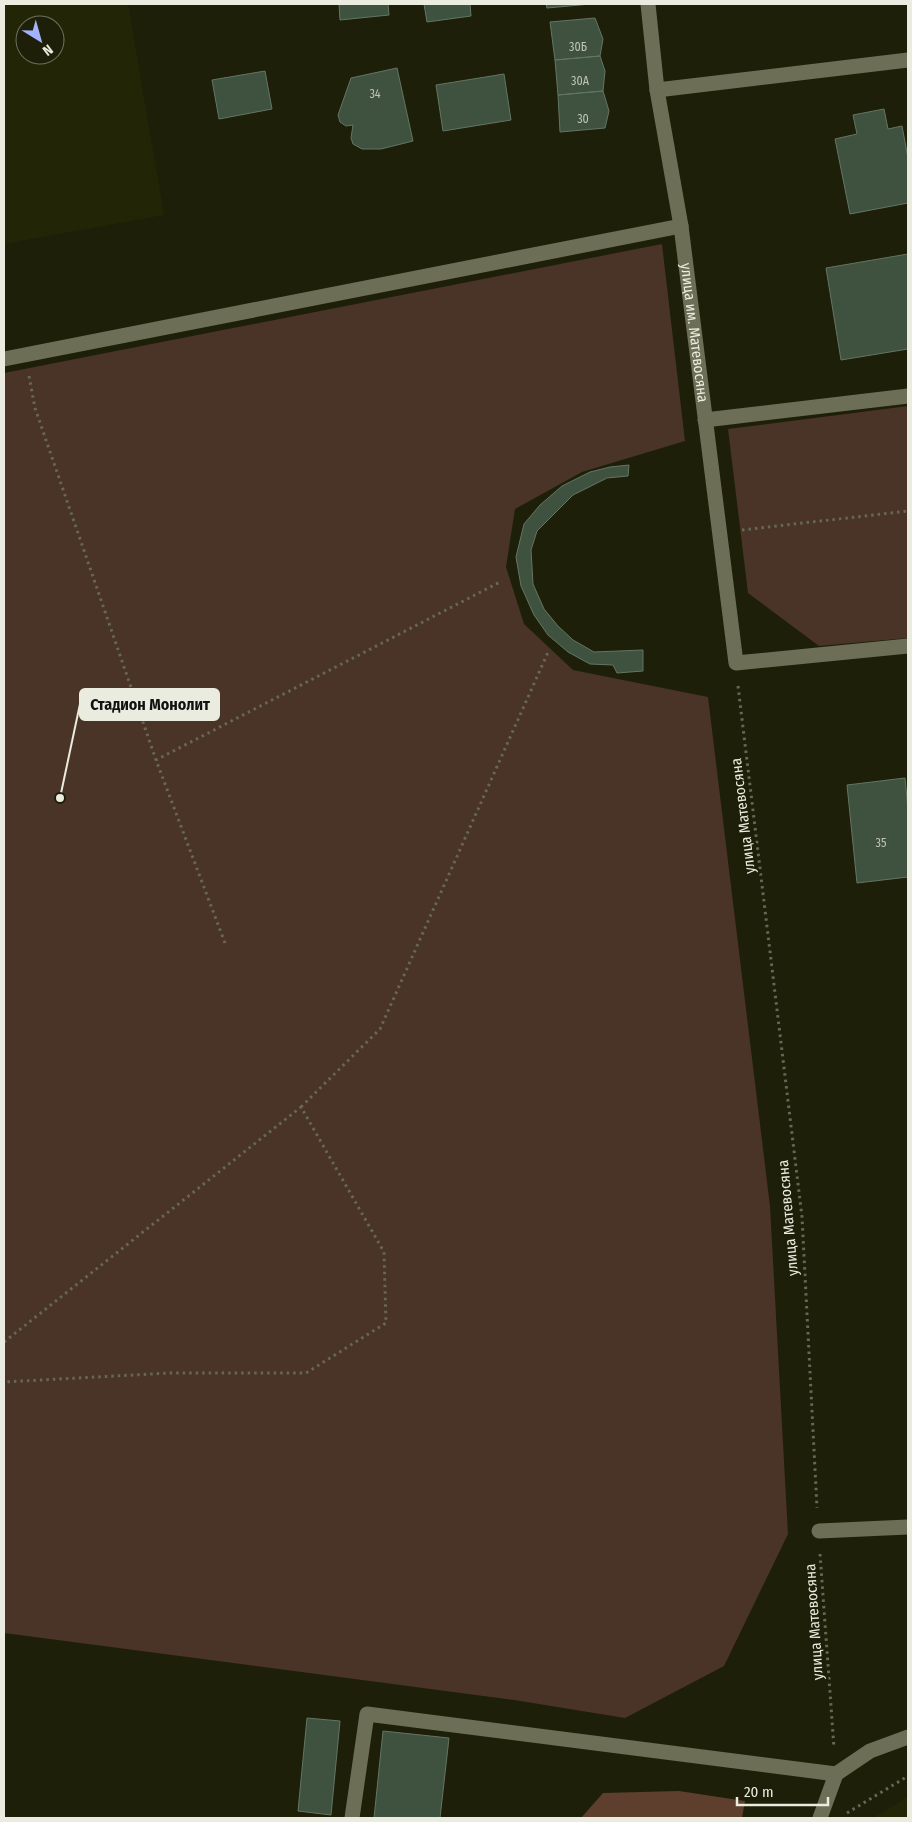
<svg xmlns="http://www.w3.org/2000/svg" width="912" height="1822" viewBox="0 0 912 1822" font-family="'Fira Sans Condensed',sans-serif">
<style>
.built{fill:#232507;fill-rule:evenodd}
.green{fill:#4a3327}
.forest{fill:#5e3e2c}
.building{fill:#3f513f;stroke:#637663}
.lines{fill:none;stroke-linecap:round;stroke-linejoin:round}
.path{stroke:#666855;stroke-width:3;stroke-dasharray:2.5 4;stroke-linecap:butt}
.street{stroke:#6c6f56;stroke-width:15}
.labels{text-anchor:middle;stroke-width:5;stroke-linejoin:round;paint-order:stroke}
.number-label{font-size:12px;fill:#bfc5b7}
.street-label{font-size:15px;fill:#eaecdf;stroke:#1d1f09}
.leader{fill:none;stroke:#eaecdf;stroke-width:2}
.callout-dot{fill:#eaecdf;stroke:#1d1f09;stroke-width:2}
.callout{fill:#eaecdf;stroke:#eaecdf;stroke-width:2}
.callout-label{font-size:16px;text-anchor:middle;font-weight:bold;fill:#111}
</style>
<rect width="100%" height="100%" fill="#1d1f09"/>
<path class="built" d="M4,4H128L164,215L4,244ZM25,25H55V55H25Z
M908,1797V1818H873Z"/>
<path class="green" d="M662,244L685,441L582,472L515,509L506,567L524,624L573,670L708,697L770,1206L788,1534L724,1666L625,1718L514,1700L4,1633V373Z
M908,406V638L819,646L748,593L728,429Z"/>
<path class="forest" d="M679,1791L745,1801L742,1818H581L603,1793Z"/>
<path class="building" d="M339,4H388L389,15L340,20Z
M424,4H470L471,16L427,22Z
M546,4H591L547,8Z
M595,18L603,39L600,56L555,60L550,22Z
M600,56L605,71L603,91L558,95L555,60Z
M397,68L413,141L381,149H362L353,144L351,138L353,125L346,126L340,122L338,115L351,78Z
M265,71L272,109L219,119L212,80Z
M504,74L511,120L443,131L436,85Z
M603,91L609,111L605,128L560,132L558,95Z
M884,109L888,129L902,126L908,158V203L850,214L835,139L857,134L853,115Z
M908,254V349L841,360L826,268Z
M629,465L628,476L607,478L573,495L537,531L531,550L533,584L544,609L558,626L573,640L594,652L643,650V671L617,673L613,665L590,664L568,652L548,635L534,615L521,586L516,557L524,524L540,505L562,486L590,472L610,467Z
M905,778L908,809V877L857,883L847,785Z
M307,1718L340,1721L331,1815L298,1811Z
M383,1731L449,1738L440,1818H374Z"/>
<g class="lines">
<path class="path" d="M29,376L35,408L156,760
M742,530L908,511
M738,686L802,1217L817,1508
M225,943L156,760L502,581
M301,1107L380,1029L549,650
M4,1342L301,1107L384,1252L386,1323L306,1373H170L4,1382
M820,1554L834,1748
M847,1813L908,1776"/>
<g class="street">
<path id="s1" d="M648,4L657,90L681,226L736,663L908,646"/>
<path d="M657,90L908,60"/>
<path d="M4,359L681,226"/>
<path d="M705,420L908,396"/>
<path d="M819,1531L908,1527"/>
<path d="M352,1818L367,1714L836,1774L870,1751L908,1737"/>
<path d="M820,1818L836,1774"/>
</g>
</g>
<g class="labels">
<g class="number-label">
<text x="578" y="51">30Б</text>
<text x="580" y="85">30А</text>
<text x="375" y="98">34</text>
<text x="583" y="123">30</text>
<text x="881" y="847">35</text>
</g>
<g class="street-label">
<text dy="5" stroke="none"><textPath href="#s1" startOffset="332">улица им. Матевосяна</textPath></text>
<text transform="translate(743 816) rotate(-97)" y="5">улица Матевосяна</text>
<text transform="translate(788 1218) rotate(-95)" y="5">улица Матевосяна</text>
<text transform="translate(814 1622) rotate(-94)" y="5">улица Матевосяна</text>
</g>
</g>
<path class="leader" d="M60 798L80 704"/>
<circle class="callout-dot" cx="60" cy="798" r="5"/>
<rect class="callout" x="80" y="689" width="139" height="31" rx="5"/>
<g class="callout-label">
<text x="150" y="710">Стадион Монолит</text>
</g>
<rect width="912" height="1822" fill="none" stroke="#eaecdf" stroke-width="10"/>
<g transform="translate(40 40) rotate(143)"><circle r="24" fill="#1d1f09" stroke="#6f715f"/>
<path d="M0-4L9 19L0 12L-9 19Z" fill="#a2b2fd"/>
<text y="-8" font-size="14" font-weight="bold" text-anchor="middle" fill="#eaecdf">N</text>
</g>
<path d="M737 1797v8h91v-8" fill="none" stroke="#eaecdf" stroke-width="2.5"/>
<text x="744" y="1797" font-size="15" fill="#eaecdf" stroke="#1d1f09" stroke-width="4" paint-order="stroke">20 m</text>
</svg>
